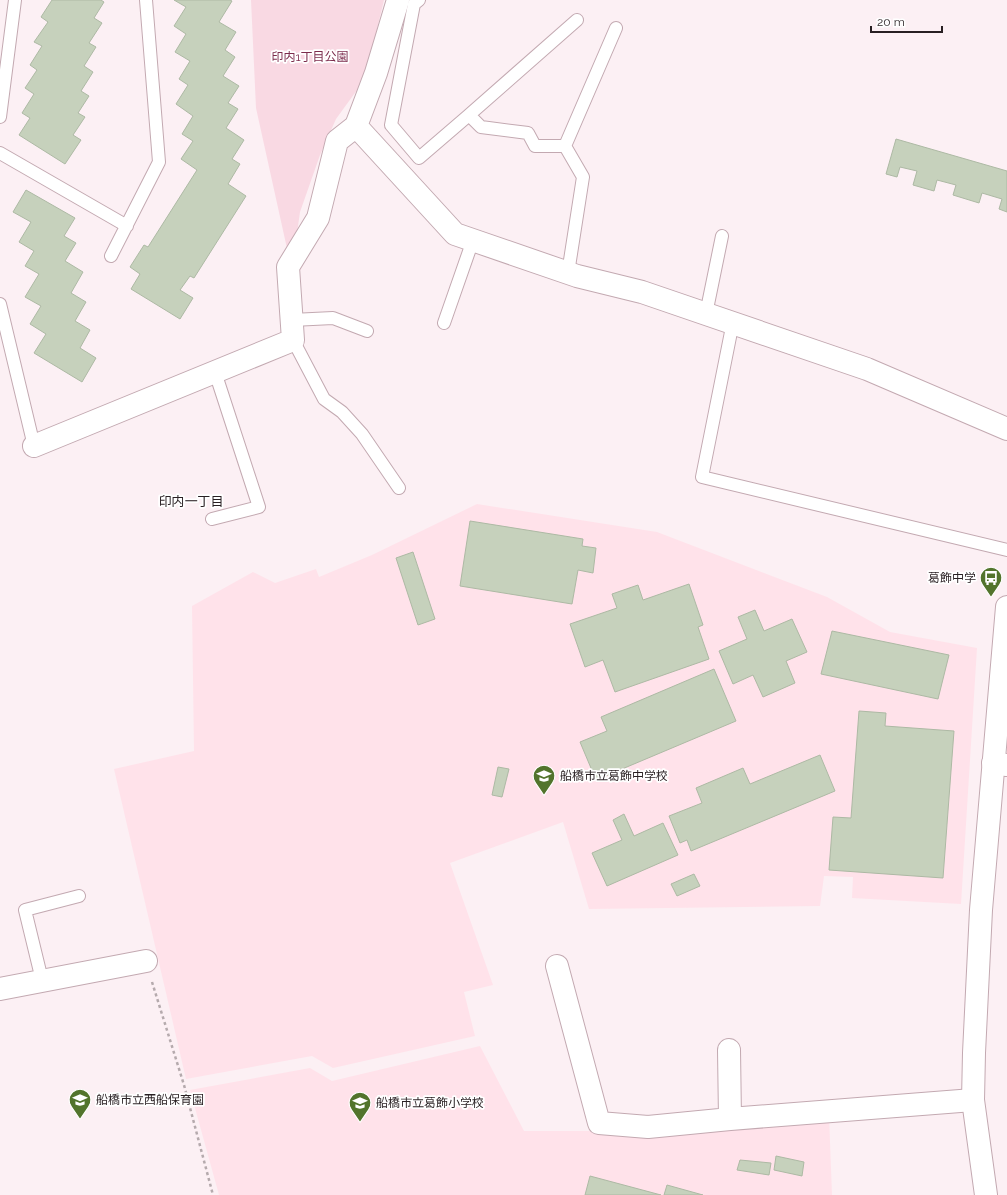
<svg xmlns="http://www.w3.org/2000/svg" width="1007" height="1195" viewBox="0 0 1007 1195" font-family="Raleway,'Noto Sans JP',sans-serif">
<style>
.built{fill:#ffe2ea}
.green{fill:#f9d9e3}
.building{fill:#c6d1bc;stroke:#adb9a4}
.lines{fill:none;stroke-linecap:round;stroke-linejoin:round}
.service-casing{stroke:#c3a9b1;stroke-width:14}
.minor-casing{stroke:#c3a9b1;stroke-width:24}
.tertiary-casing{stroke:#c3a9b1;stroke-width:24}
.path{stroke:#b5aaad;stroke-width:2.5;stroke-dasharray:3 3;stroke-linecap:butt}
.service{stroke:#fff;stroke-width:12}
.minor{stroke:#fff;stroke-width:22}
.tertiary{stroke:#fff;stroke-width:22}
.labels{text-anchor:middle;stroke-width:3.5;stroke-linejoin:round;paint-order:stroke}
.park-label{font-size:12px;fill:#7c2d4d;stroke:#fff}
.poi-label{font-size:12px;fill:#281f22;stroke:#fff;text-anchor:start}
.neighbourhood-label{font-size:13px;fill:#281f22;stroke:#fff}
</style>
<rect width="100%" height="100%" fill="#fcf0f4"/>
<path class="built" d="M477,504L657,532L827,597L890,632L977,648L961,904L852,898L853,877L824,876L820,906L589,909L563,822L450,863L493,985L464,992L475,1036L333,1068L312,1056L186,1079L114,769L194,751L192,606L253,572L275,583L316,569L319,577L372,555Z
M480,1046L524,1131H648L829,1115L832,1195H219L190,1090L310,1068L332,1081Z"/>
<path class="green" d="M251,0H384L365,79L336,119L320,155L300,212L297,233L288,253L256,108Z"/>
<path class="building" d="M52,0H101L104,2L94,18L102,23L89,43L96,47L84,66L93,72L81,91L89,96L78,113L85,117L73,135L81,140L65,164L19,135L30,118L22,113L34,94L25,88L37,70L30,65L42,46L34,42L48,22L41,17Z
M174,0H230L232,1L219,22L236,32L225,50L235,57L223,76L239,86L228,103L238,109L226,128L244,140L232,159L240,164L228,184L246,196L194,278L190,276L180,290L193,298L180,319L131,289L140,274L130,267L144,245L148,247L197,170L181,159L193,141L182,134L193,116L176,104L188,85L179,79L190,61L175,52L186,34L174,26L186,7Z
M896,139L1007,171V212L999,209L1002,199L982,193L979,203L953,195L956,185L937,180L934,191L913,185L917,171L900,167L897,177L886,174Z
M26,190L75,218L64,236L76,243L65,261L83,272L71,293L86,302L75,321L90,330L80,348L96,358L82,382L34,353L46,334L30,324L41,306L25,297L39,274L25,266L34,251L19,242L31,222L13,212Z
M470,521L583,539L582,546L596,548L593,573L578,570L572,604L460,586Z
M413,552L435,619L418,625L396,558Z
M689,584L703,625L698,627L709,659L615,692L603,660L585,667L570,624L617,608L612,594L638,585L643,600Z
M755,610L764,631L792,619L807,652L786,661L795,683L763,697L753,675L733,684L719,651L747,639L738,617Z
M832,631L949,655L938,699L821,674Z
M714,669L736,721L596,780L580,742L607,731L601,717Z
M859,711L886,713L885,726L954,731L943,878L829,870L833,817L851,818Z
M820,755L835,791L691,851L687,840L680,843L669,816L702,803L696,788L743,768L750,784Z
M498,767L509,769L502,797L492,795Z
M624,814L634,836L663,823L678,855L607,886L592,853L622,840L613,820Z
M694,874L700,886L677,896L671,884Z
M776,1156L804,1162L802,1176L774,1170Z
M740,1160L771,1163L769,1175L737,1170Z
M590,1176L661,1195H585Z
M667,1185L703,1195H664Z"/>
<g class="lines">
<g class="service-casing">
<path id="service" d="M419,0L414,4L391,125L419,158L469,115L481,127L528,133L535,146H565L583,177L568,273
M469,115L577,20
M0,117L15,0
M565,146L616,28
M0,153L127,226
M111,256L159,162L146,0
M0,304L34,446
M706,314L722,236
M292,320L333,318L367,331
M733,322L702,477L1007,550
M444,323L473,240
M293,340L324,399L342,412L362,434L399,488
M212,519L259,507L215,372
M42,980L25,910L79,896"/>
</g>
<g class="minor-casing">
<path id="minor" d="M356,126L455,234L577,276L642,292L867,369L1007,429
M34,446L293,340L288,267L318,218L337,141L356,126L376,73L398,0
M993,763L1007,765
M557,966L599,1123L648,1127L730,1119L973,1100
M0,989L146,961
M729,1050L730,1119"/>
</g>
<g class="tertiary-casing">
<path id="tertiary" d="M986,1195L973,1100L974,1053L981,910L1007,607"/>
</g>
<path class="path" d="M152,982L184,1085L213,1195"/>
<use href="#service" class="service"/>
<use href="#minor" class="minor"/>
<use href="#tertiary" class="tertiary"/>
</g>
<defs>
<g id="bus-pin" transform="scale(1.15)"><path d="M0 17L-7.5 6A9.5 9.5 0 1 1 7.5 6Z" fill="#52742c" stroke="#fff"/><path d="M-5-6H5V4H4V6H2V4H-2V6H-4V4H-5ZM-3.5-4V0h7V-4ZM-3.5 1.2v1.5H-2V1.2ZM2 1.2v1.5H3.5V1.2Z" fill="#fff"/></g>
<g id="school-pin" transform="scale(1.15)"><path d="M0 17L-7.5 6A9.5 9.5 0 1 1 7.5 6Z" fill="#52742c" stroke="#fff"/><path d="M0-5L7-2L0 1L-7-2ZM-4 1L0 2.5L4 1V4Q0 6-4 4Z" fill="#fff"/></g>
</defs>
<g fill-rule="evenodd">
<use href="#bus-pin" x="991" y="578"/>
<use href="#school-pin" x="544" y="776"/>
<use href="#school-pin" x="80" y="1100"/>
<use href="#school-pin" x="360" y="1103"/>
</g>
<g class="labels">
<g class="park-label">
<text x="310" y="61">印内1丁目公園</text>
</g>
<g class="poi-label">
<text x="976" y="582" text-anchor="end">葛飾中学</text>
<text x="560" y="780">船橋市立葛飾中学校</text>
<text x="96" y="1104">船橋市立西船保育園</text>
<text x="376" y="1107">船橋市立葛飾小学校</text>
</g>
<g class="neighbourhood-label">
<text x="191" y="506">印内一丁目</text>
</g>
</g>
<path d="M871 26v6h71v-6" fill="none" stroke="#281f22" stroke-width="2"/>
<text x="877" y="26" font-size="12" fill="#281f22" stroke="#ffffff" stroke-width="3" paint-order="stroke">20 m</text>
</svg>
